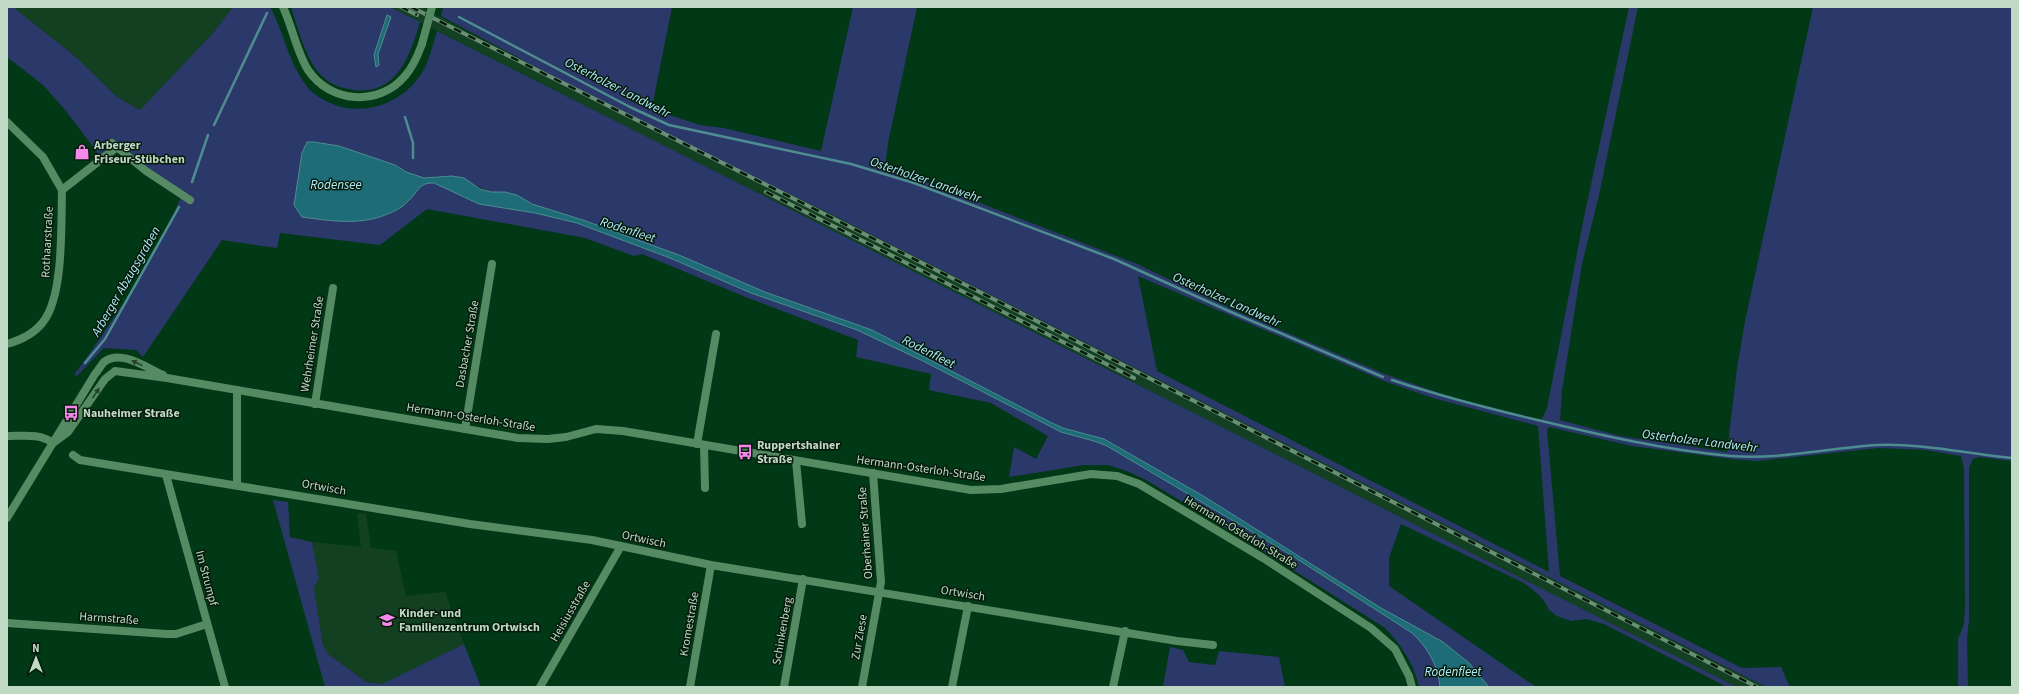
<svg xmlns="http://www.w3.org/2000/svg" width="2019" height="694" viewBox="0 0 2019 694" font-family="'Source Sans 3',sans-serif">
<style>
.built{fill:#144022}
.green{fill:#2b386a;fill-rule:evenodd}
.water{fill:#1d6c78;stroke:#4e8d8f}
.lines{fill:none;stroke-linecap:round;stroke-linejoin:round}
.stream{stroke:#4e8d8f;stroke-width:2.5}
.minor{stroke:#568a62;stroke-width:8}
.tertiary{stroke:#568a62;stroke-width:8}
.rail-casing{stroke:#699075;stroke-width:4}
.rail{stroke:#061b0c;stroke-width:2.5;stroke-dasharray:8;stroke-linecap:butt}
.minor-bridge{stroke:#568a62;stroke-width:8}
.oneway{fill:#22422a}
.labels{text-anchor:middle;stroke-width:3;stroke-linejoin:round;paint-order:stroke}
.poi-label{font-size:12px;font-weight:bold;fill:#bfd9c4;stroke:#061b0c;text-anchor:start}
.street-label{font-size:12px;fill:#bfd9c4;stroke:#061b0c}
.water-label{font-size:13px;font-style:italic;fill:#afebf6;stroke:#061b0c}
</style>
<rect width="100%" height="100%" fill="#013816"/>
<path class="built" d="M13,7H233L213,33L140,110L117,97L76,57Z
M390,7H422L634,120L827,212L1766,687H1737Z
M357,513L366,514L371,548L396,551L406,596L445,592L464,644L382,684L366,682L327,653L323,645L314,588L319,578L312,542L361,547Z"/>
<path class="green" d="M7,7H13L76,57L117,97L140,110L213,33L233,7H270C284,32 288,61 305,84C314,97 331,105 346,108C380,113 413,95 427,63C431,52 434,41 437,31L1737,687H1727L1604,624L1586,619L1571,621L1557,616L1549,610L1545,602L1538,594L1524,583L1401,524L1389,558V586L1536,687H1419C1414,663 1401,645 1385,628L1233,532L1146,480L1129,472L1108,465H1084L1009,477L1014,447L1036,459L1048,436L991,403L929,390L931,374L856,357L858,340L748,298L642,254L634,256L585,238L427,209L380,245L280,233L277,248L222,240L143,357L136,350L104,348L77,376L74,375C114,320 155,257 182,195L118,149L100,156L66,111L43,85L7,57ZM452,176L491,192H505L517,195L532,204L583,220L679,255L765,292L872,330L1050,422L1063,428L1093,436L1205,497L1381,608L1416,628L1412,633L1291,555L1107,446L1094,441L1061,432L923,361L857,330L751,293L670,258L577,223L535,213L479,204L434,183L433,177Z
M291,7H390L420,22C410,57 395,99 349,89C337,87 326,82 318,72C304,54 298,28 291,7Z
M443,7H672L653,102L643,100L642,106L700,125L724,128L821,151L853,7H917L888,143L885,166L1137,264L1236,311L1385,374L1471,404L1541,421L1547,408L1584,217L1629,7H1638L1599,195L1582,264L1562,391L1560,420L1620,436L1727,452L1737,368L1745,321L1813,7H2012V461L1979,457L1973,459L1969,468V620L1967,638L1968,687H1958V639L1964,624L1965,606L1964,469L1961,456L1926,450L1878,448L1757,461L1732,459L1632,446L1549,427L1547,430L1560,576L1742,668L1781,667L1790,687H1766L827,212L634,120L441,16ZM1138,276L1384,381L1433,398L1538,426L1549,572L1157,371Z
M273,500L288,502L290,537L312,542L319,578L314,588L323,645L327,653L366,682L382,684L464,644L481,687H325Z
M1170,647L1183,650L1189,662L1215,665L1219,651L1279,657L1285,687H1163Z"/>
<path class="water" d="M387,15L391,17L378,54L379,65L376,67L374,55Z
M307,142H314L339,146L395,165L406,172L424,178L452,176L464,178L480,189L491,192H505L517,195L532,204L583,220L679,255L765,292L872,330L1050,422L1063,428L1104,439L1205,497L1381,608L1443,642L1469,663L1489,687H1440C1438,665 1428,648 1412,633L1291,555L1107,446L1094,441L1061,432L923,361L857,330L751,293L670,258L577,223L535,213L479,204L434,183C418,182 418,193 408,201C404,206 396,211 390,213C362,226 331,221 302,217L294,205L302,153Z"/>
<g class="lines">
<path class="stream" d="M459,17L630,107L669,125L851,164L914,183L1114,259L1231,312L1383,377
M405,117L413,143V158
M214,125L267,13
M192,182L208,135
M85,363L105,339L179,207
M1392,380C1437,395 1483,407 1529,418C1596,434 1663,450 1731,456C1780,460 1828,448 1877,445C1922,443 1967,454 2012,458"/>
<path class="minor" d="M283,7C292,26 297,53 308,70C330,103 379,107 405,76C413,67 418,55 422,44
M7,122L43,157L62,190L117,147
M112,143L146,171L190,200
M7,344C21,340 34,334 43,322C64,296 61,223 62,190
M237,390V486
M315,404L333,288
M465,429L492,264
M7,436C23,436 40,433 53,443
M697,444L716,334
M704,445L705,488
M73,455L80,460L470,524L592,540L711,565L1177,641L1213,645
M796,461L802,524
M166,475L225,687
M7,623L167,634H176L207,624
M540,687L621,546
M690,687L711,565
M784,687L803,579
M862,687L881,582L873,473
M952,687L968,606
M1113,687L1125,631"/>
<path class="tertiary" d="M53,443L68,432L105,379L115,371L167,378L518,438L548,439L566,437L596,429L623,431L971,490L1001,489L1091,474L1117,476L1139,484L1263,558L1371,628L1395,649L1409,676L1412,687
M7,518L95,374C98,371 101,365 104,362C121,349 147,368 163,375"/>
<g class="rail-casing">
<path id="rail" d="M401,7L417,15
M411,7L952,278L1757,687
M766,192L1134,378"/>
</g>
<use href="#rail" class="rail"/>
<path class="minor-bridge" d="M422,44L432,7"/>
</g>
<defs><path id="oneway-solid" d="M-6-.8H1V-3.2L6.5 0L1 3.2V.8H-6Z"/></defs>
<g class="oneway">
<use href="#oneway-solid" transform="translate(137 363) rotate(-154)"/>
<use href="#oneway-solid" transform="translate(96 393) rotate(-56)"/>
</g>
<defs>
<g id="shop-bare" transform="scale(1.2)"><path d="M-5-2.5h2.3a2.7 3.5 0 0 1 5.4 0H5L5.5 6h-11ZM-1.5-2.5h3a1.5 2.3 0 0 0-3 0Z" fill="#f688ec" stroke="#061b0c" stroke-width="2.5" paint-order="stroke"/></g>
<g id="bus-bare" transform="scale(1.2)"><path d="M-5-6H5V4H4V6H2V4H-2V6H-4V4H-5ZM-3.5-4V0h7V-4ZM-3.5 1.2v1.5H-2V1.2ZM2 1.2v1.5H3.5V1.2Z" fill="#f688ec" stroke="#061b0c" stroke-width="2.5" paint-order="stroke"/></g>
<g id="school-bare" transform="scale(1.2)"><path d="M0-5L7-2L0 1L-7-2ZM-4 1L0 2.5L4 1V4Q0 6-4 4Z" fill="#f688ec" stroke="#061b0c" stroke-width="2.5" paint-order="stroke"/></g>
</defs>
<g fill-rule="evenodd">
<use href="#shop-bare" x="82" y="152"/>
<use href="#bus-bare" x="71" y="413"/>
<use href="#bus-bare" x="745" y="452"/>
<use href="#school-bare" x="387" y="620"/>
</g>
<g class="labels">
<g class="poi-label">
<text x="94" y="149">Arberger<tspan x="94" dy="14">Friseur-Stübchen</tspan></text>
<text x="83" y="417">Nauheimer Straße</text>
<text x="757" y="449">Ruppertshainer<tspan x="757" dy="14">Straße</tspan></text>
<text x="399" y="617">Kinder- und<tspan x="399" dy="14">Familienzentrum Ortwisch</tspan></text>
</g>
<g class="street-label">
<text transform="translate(47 242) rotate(-87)" y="4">Rothaarstraße</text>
<text transform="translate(312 344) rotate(-81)" y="4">Wehrheimer Straße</text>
<text transform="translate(467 344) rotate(-80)" y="4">Dasbacher Straße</text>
<text transform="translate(471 417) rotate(9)" y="4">Hermann-Osterloh-Straße</text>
<text transform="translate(921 468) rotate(8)" y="4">Hermann-Osterloh-Straße</text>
<text transform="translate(324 487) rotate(10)" y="4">Ortwisch</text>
<text transform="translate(1241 532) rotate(31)" y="4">Hermann-Osterloh-Straße</text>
<text transform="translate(865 533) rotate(-94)" y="4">Oberhainer Straße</text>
<text transform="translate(644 539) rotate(12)" y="4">Ortwisch</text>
<text transform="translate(207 578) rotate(75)" y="4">Im Strumpf</text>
<text transform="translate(963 593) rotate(9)" y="4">Ortwisch</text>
<text transform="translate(570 611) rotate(-60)" y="4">Heisiusstraße</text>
<text transform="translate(109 618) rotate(4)" y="4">Harmstraße</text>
<text transform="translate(689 624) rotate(-80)" y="4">Kromestraße</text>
<text transform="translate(782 631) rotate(-80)" y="4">Schinkenberg</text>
<text transform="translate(859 637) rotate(-80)" y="4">Zur Ziese</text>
</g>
<g class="water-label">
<text transform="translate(618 87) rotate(27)" y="5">Osterholzer Landwehr</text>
<text transform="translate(926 179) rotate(19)" y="5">Osterholzer Landwehr</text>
<text x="336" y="189">Rodensee</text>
<text transform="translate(628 229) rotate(18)" y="5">Rodenfleet</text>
<text transform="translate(125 281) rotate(-60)" y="5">Arberger Abzugsgraben</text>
<text transform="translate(1227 299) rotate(24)" y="5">Osterholzer Landwehr</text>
<text transform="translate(929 351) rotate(27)" y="5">Rodenfleet</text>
<text transform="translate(1700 440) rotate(7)" y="5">Osterholzer Landwehr</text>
<text x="1453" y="676">Rodenfleet</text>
</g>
</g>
<rect width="2019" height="694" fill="none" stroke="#bfd9c4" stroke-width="16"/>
<g transform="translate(36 658)" stroke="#061b0c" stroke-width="3" paint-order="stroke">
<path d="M0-3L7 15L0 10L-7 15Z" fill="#bfd9c4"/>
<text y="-6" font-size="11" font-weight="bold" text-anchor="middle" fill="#bfd9c4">N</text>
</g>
</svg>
